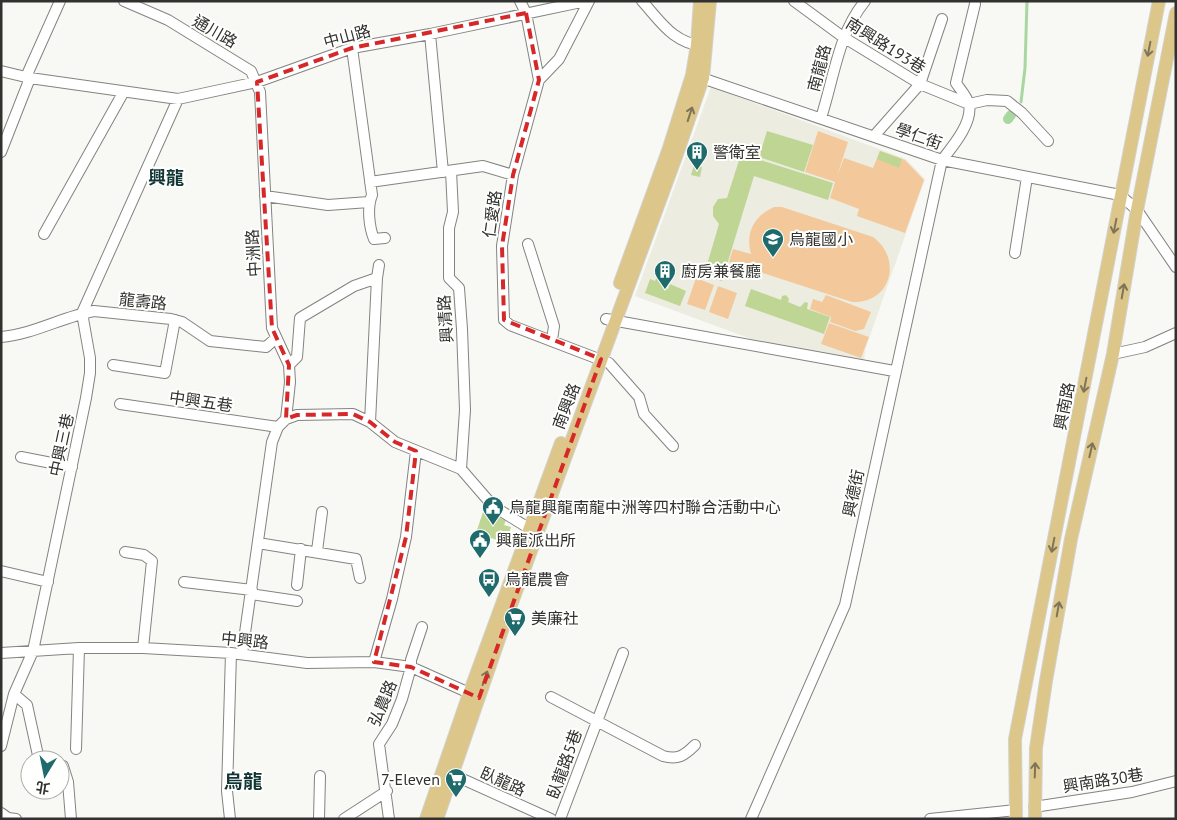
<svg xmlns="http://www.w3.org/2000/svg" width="1177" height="820" viewBox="0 0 1177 820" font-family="'PT Sans','Noto Sans TC',sans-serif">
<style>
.built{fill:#ecece1}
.green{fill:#f3c99c}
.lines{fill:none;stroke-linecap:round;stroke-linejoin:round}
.stream{stroke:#a8d7a1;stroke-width:3}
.canal{stroke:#a8d7a1;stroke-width:10}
.building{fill:#bfd594}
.minor-casing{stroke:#838380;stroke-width:12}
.major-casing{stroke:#d2d2d1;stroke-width:14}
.minor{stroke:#fff;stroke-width:10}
.major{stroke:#ddc68a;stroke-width:12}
.oneway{stroke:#7e7458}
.marked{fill:none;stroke:#d62828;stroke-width:4;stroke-dasharray:10 6;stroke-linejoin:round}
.labels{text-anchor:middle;stroke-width:4;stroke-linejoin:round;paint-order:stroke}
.street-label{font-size:16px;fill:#31312f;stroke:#fffffe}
.poi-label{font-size:16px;fill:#31312f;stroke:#fffffe;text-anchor:start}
.neighbourhood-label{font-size:18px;font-weight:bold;fill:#113434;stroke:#fffffe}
.quarter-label{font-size:19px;font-weight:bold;fill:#113434;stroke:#fffffe}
</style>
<rect width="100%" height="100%" fill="#f8f8f4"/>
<path class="built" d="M711,87L906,159L925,179L865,350L864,363L770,346L635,296Z"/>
<path class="green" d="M818,131L848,142L837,176L844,158L873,168L880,151L905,160L924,180L905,233L857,216L859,209L830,198L835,182L805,172Z
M774,207H782L873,237C903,259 891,304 852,302L729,262L733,249L751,254C745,233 754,216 774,207Z
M696,278L714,285L705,310L687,304Z
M718,286L737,293L728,319L709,312Z
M826,295L871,312L864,329L855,331L830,322L831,317L810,309L813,299L822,302Z
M829,323L869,337L861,358L821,344Z"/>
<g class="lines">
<path class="stream" d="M1021,102L1025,68L1027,1"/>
<path class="canal" d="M1008,119L1011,115"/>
</g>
<path class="building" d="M767,131L813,145L804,172L759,157Z
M880,151L902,159L899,168L877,159Z
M741,154L833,183L828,200L754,176L722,281L704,275L719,224L713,216V207L718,199L727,198Z
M694,165L702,167L700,177L691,175Z
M659,272L670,276L665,288L668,289L670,284L686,291L680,306L645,293L650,279L655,281Z
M751,289L781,300L782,296L786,295L789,299L788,302L800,307L805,302L808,303L807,309L830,317L824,334L745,306Z
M483,512L506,520L504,525L511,527L506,543L476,533Z"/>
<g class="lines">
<g class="minor-casing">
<path id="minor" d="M124,1L168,20L251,71L260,92L272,328L289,365L290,382L286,419
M520,1L526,13L539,80L513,175L502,246L504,320L510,325L609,363L639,397L644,414L673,446
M642,1C661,22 673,43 703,46
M794,1L843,37L920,84L969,104L987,100L1007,101L1022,113L1048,141
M430,34L443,172
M352,48L372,195C367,207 369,227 374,239L385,238
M1,71L30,78L178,99L257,82L352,48L430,34L586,1
M696,76L942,160L1120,195L1137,210L1176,267
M26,77L60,1
M539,80L559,59L589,1
M821,118C834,78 838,34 865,1
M874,136L920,84L942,19
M1,152L30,78
M451,171L453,212L449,228V278L459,288L462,329L465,410L461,469
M370,182L483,166L513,175
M265,196L328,205L369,202
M44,234L123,93
M528,244L554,326L552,340
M1015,253L1027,177
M606,319L894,371
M1,337C34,334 62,317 94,311L171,319L182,322L210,341L266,347L276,338
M1113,354L1145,347L1176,333
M113,365L165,373L175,320
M289,365L297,357L300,318L354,286L377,278L379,265
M120,404L278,427
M370,422L377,278
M21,457L72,467
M258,543L356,559L360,578
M317,551L322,512
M125,552L144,555L152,561L143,648
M1,571L48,582
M184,582L252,590
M297,585L301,549
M251,594L297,601
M1,653L79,648H143L231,653L307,663L374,662L411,667L476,696
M242,654L272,442L278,427L286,419L297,415L353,414L370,422L395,442L461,469L493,506L535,532
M374,662L392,599L406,537L416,451
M14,694L27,705L39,760
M551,697L663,756C678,760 684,756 695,745
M1,746L14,694L33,651L86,398L90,373V358L82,313L178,99
M76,749L79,648
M60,766H63L68,782L71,819
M447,772L551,819
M1034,807L1132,792L1176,781
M1,813L8,818L16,819
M230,819L227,791L231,653
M319,819L320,776
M344,819L387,791
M389,819L379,744L392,724L402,699L411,667V660L422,627
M560,819L623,653
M751,819L845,605L942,160C952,147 973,123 969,104C967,97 960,89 956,83L975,4
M930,819L1016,810"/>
</g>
<g class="major-casing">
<path id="major" d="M620,283L668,151L692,75L697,45L700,1
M426,819L469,694L561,443
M437,819L507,616L677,154L703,78L710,1
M1016,819L1015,739L1159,1
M1035,819L1036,748L1046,681L1071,539L1113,354L1137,210L1176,13"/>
</g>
<use href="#minor" class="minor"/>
<use href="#major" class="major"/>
</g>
<defs><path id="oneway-shaft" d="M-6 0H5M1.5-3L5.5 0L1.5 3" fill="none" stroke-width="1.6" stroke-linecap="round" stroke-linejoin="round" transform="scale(1.25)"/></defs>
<g class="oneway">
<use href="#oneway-shaft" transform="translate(1149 49) rotate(101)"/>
<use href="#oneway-shaft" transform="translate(690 114) rotate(-72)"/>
<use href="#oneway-shaft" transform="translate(1115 226) rotate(101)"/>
<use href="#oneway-shaft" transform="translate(1123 291) rotate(-80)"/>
<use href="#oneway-shaft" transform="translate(1085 385) rotate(101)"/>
<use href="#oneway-shaft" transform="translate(1091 450) rotate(-77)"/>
<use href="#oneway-shaft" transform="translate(1053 545) rotate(101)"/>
<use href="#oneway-shaft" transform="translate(1058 609) rotate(-80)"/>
<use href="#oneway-shaft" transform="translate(485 678) rotate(-71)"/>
<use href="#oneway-shaft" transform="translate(1035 770) rotate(-88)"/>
</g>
<path class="marked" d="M526,13L539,80L513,175L502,246L504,320L601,359L479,698L411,667L374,662L406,537L416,451L395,442L370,422L353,414L297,415L286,419L289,365L272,328L257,82L352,48Z"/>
<defs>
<g id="building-pin" transform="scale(1.125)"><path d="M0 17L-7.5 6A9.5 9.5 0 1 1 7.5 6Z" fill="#1f6b6c" stroke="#fffffe"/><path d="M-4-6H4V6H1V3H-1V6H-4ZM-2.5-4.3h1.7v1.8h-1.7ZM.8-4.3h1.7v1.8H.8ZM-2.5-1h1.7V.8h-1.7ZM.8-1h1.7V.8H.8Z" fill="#fff"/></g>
<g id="school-pin" transform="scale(1.125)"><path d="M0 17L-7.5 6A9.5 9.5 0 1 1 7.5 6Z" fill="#1f6b6c" stroke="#fffffe"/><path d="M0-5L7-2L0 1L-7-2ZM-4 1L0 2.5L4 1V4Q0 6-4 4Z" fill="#fff"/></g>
<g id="civic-pin" transform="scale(1.125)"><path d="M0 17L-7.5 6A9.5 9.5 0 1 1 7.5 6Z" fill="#1f6b6c" stroke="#fffffe"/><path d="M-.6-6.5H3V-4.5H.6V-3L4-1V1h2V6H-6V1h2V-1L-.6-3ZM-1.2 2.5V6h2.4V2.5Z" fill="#fff"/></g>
<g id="bus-pin" transform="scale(1.125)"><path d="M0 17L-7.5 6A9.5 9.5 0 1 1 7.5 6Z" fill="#1f6b6c" stroke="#fffffe"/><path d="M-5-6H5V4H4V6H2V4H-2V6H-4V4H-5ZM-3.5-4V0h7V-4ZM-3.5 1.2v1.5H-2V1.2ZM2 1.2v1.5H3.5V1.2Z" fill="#fff"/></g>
<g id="supermarket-pin" transform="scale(1.125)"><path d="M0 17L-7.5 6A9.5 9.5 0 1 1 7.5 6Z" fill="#1f6b6c" stroke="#fffffe"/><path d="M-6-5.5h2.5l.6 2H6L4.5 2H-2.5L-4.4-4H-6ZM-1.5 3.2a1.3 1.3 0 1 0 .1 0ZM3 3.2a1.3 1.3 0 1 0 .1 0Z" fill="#fff"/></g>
</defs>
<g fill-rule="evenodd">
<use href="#building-pin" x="697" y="152"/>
<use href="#school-pin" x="773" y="239"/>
<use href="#building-pin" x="665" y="271"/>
<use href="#civic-pin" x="493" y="507"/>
<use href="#civic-pin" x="480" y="540"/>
<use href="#bus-pin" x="489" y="579"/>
<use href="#supermarket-pin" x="515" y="618"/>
<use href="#supermarket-pin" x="456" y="779"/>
</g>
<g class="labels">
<g class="street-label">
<text transform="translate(215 31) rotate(30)" y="6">通川路</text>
<text transform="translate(347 36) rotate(-15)" y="6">中山路</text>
<text transform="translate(886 45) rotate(32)" y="6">南興路193巷</text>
<text transform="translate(819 68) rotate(-75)" y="6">南龍路</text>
<text transform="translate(919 136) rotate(19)" y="6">學仁街</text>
<text transform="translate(492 214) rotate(-82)" y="6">仁愛路</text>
<text transform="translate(253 253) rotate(-93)" y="6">中洲路</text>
<text transform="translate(143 301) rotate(6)" y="6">龍壽路</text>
<text transform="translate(445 319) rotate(-94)" y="6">興清路</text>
<text transform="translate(201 401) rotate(8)" y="6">中興五巷</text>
<text transform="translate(566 406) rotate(-69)" y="6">南興路</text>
<text transform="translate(1064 406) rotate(-79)" y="6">興南路</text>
<text transform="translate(61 445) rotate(-78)" y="6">中興三巷</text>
<text transform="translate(853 493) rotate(-78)" y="6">興德街</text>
<text transform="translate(245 640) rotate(6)" y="6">中興路</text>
<text transform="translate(382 703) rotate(-67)" y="6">弘農路</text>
<text transform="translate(564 764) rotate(-70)" y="6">臥龍路5巷</text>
<text transform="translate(1103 780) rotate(-9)" y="6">興南路30巷</text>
<text transform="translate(503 781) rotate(24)" y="6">臥龍路</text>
</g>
<g class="poi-label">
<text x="713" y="158">警衛室</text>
<text x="789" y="245">烏龍國小</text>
<text x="681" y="277">廚房兼餐廳</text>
<text x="509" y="513">烏龍興龍南龍中洲等四村聯合活動中心</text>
<text x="496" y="546">興龍派出所</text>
<text x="505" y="585">烏龍農會</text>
<text x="531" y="624">美廉社</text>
<text x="440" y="785" text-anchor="end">7-Eleven</text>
</g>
<g class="neighbourhood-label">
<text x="166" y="184">興龍</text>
</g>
<g class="quarter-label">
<text x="243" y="788">烏龍</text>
</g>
</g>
<rect width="1177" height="820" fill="none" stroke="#31312f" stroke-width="5"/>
<g transform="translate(45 775) rotate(190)"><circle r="24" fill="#fffffe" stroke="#adadab"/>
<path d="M0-4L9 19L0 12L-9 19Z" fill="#1f6b6c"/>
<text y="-8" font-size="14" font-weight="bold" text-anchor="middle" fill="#31312f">北</text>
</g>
</svg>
